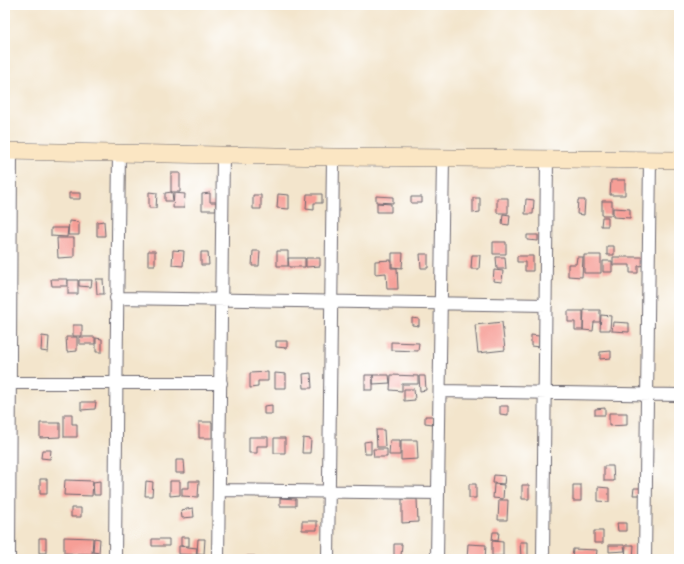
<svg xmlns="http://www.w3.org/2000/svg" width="684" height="564" viewBox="0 0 684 564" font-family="Pangolin,sans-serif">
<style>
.building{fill:#f69e96}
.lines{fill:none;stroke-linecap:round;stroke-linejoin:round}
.street-casing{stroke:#6b666e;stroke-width:14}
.secondary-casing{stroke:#6b666e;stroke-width:18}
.street{stroke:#fff;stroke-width:12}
.secondary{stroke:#fbe6c3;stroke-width:17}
</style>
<rect width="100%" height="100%" fill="#fff"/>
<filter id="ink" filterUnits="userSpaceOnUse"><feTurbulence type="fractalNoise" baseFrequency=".025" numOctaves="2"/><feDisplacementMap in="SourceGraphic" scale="8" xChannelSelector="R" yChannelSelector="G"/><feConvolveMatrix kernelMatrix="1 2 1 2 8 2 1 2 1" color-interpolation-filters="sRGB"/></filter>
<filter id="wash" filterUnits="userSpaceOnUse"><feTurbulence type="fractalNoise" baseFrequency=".012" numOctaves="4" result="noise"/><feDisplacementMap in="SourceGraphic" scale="16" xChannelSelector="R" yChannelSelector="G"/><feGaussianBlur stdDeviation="0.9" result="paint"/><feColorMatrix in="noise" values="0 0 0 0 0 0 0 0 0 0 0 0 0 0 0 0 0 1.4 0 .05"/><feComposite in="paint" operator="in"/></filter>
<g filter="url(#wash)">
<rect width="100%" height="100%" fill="#f3e5cc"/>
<g id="blocks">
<path class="building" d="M171,173H180V192H171Z
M611,180H625V195H610Z
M149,192L157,193L156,208H149Z
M172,192L173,201H165V193Z
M69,193H80V199H69Z
M174,193L185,194L184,208H173Z
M210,193V202H216V210H202V194Z
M278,194L289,195V209L277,208Z
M307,194H322V203H314V210L306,209Z
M253,195H261V209H253Z
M376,196L393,197V203L376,202Z
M411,197H422V203H411Z
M473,198H480V212L473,213Z
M497,198H508V213H497Z
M526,199L534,200L533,214H525Z
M578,200H585L584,215L577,214Z
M602,201H612V215H602Z
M377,203L391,204V212H377Z
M613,208L630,209V218L613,217Z
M503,214L510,215L509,225L502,224Z
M602,217H608V226H601Z
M69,221L79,222V235H68Z
M104,221L105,236H97V222Z
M51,228H68L67,237L51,236Z
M527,235H538V241L527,240Z
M57,238H74V257L58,258Z
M493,242H506V254H493Z
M607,246H614V255H607Z
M173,250L184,251L183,266L172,265Z
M148,251H155V265H148Z
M253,251H260L259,266H252Z
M277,251H288V266H277Z
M201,252H208L209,265H201Z
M392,253H403L402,268L392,267Z
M420,254H428V268H421Z
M472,255H480L479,269H471Z
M584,255H601V273H584Z
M517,256H533V271H525V262H517Z
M496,257H505L506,269H497Z
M577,257H583L582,277L568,276V264H576Z
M613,257H646V265L638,266V273H630V265H613Z
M288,258H305V267H289Z
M306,258H320V266L306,267Z
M391,260V268H397L398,289H387L386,273L375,274V261Z
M603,261H612V272H603Z
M494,270L503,271L502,282L493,281Z
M51,279H67V286H52Z
M96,279H103L104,294H97Z
M68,280H78V294H68Z
M79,280H92L91,287L79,286Z
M584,310H600V322H594L593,331L583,330Z
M568,311H583V330H575V322H568Z
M601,315L611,316L610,330H600Z
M412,318L419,319V326L412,325Z
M502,322L505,350L478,353L475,325Z
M613,322L629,323V332L612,331Z
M73,325H82V336H73Z
M531,335L539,336V347L531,346Z
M42,336L49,337L48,352L41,351Z
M66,337H77V351L67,352Z
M79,337H95V344H79Z
M96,338L102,339V352H96Z
M276,341H287V348L276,347Z
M391,342L419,343L418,351L391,350Z
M611,351V358L600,359V352Z
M268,372V381H258V387L250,388V373Z
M275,373L286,374V388H275Z
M311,373L312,388H304L303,374Z
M365,375H373V390H365Z
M373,375H389L390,383L373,384Z
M391,375L418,376V384H402V391L390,390Z
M419,376H425L426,390L420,391Z
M404,389H414L415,400L404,401Z
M81,402H96L95,409L81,410Z
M272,405V414H264V406Z
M500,406H508V415L500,414Z
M605,408V415H595V409Z
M609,413H627V425L609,426Z
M64,414H72V424H77V437H64Z
M425,416H433V424L425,423Z
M199,422H212V438H199Z
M40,423H60V437L40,438Z
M376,430H384L385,447H377Z
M249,437H268V446H257V453H249Z
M274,438H285V453H274Z
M303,438L311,439L310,453H302Z
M390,440H400V455H389Z
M401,440H417L418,459L401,460Z
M371,441V454H365L364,442Z
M373,449H387V457H374Z
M42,450H51L50,459L41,458Z
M176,460H184L185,473H176Z
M604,466H613L614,481H604Z
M494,475L505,476L504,484L493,483Z
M40,479H47V494H40Z
M65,480L93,481L92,496L64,495Z
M100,481V495H94L93,482Z
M146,481L153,482L152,496H145Z
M170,481H180V495L170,496Z
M189,481H199L198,497L182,496V488H189Z
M469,484H476V498H469Z
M494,484L504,485L503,499L493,498Z
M522,485H529V499H522Z
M573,485H581V501H573Z
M598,487L609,488V502L598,501Z
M634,488H642V495H633Z
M280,498L296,499V506H280Z
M402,499H417L418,522L402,523Z
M499,500H508L507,520H498Z
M71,508H81V517H71Z
M193,508L194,517L182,518L181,510Z
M302,521H317V530H302Z
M617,523H626V531H618Z
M594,531H603V543H594Z
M493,532H499L498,541L492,540Z
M64,537L93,538L92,554L64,553Z
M181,537H189V546H181Z
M39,538H46V553H39Z
M94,538L100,539L99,553L93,552Z
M152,539H169V546H152Z
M198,539H205L204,554L197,553Z
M492,541L503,542V556H492Z
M520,542H528V556L521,557Z
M394,544H402L401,556H394Z
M468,544L486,545L485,559H467Z
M609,545H624L625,551L609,552Z
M626,545H634L633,559H625Z
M179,546L197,548L196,555L179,554Z
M677,546H679V559H677Z
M573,549L597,550L596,559L572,558Z
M92,554H100V559H92Z
M69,556H76V559H69Z
M247,556H255V559H248Z
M272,556H301V559H272Z
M363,557L374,558V559H363Z
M388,557H398V559H388Z"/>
</g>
</g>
<g filter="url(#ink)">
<use href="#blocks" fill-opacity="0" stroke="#6b666e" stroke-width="1"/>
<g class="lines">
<g class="street-casing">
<path id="street" d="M116,298L546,305
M5,383H221
M440,391L679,395
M219,490L438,493
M9,559L11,151
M115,559C116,423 117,288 119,152
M218,559L223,155
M328,559L333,157
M437,559L443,158
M543,559L547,158
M645,559L650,159"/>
</g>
<g class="secondary-casing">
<path id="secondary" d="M5,151L333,157L679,160"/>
</g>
<use href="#street" class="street"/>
<use href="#secondary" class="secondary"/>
</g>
</g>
<rect width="684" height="564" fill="none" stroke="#fff" stroke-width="20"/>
</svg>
